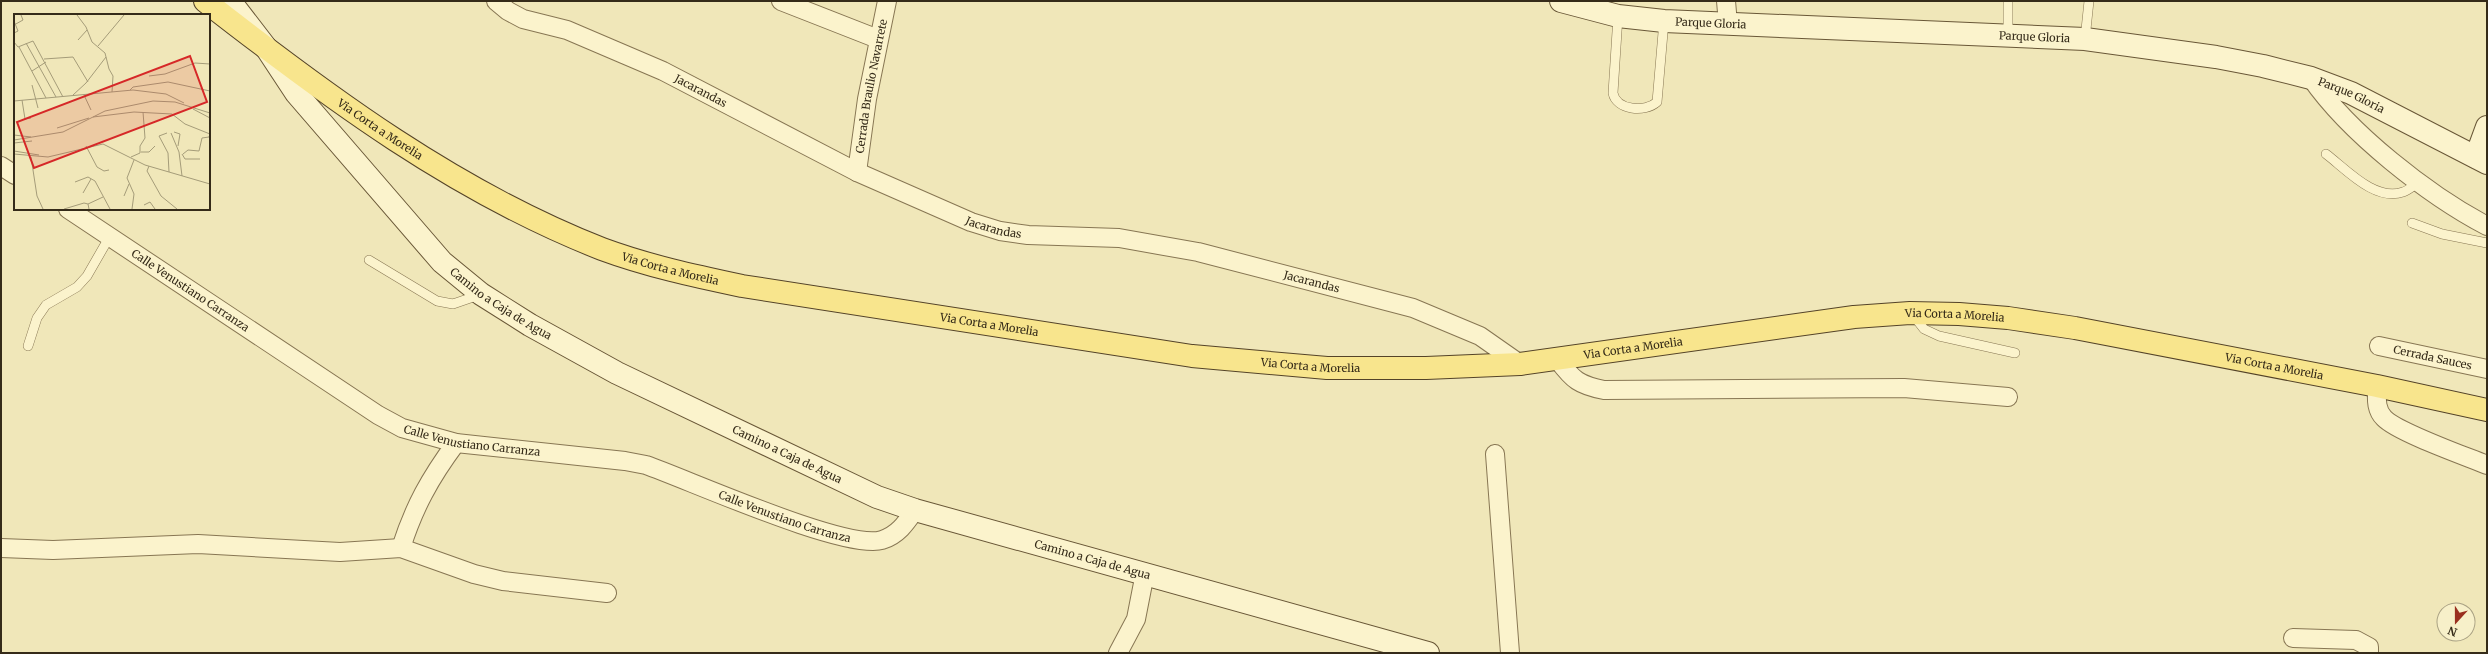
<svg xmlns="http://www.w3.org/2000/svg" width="2488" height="654" viewBox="0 0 2488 654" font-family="Merriweather,serif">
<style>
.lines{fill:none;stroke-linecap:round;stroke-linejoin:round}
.lane-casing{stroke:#877653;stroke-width:10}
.street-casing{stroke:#877653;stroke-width:20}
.secondary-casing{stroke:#695737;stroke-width:24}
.primary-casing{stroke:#544328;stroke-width:24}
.lane{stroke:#fbf3cc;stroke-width:9}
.street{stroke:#fbf3cc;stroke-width:18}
.secondary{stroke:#fbf3cc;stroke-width:22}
.primary{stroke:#f8e58d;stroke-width:22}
.labels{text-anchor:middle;stroke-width:3.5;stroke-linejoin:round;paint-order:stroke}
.street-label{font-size:11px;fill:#352b19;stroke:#f7f0c9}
.inset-road{fill:none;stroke:#a59c79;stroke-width:1}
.view{fill:#d62828;fill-opacity:0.15;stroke:#d62828;stroke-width:2}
.inset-edge{fill:none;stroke:#352b19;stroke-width:2}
</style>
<rect width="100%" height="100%" fill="#f0e7b9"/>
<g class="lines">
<g class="lane-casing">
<path id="lane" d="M1618,16L1613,93C1616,110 1645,113 1657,102L1664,21
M2008,34V1
M2085,39L2089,1
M2326,154C2346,169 2375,202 2403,192C2409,190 2414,185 2419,182
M2412,223L2442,234L2487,243
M369,260L437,301L453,304L479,295
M1913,315L1924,329L1939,336L2015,353
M28,346L37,318L46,305L77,287L87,276L110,236"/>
</g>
<g class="street-casing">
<g id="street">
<path id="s1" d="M496,1L508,11L523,19L567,30L663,71L857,172L971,222L1000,231L1028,235L1119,238L1198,252L1413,308L1480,336L1520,364"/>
<path d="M781,1L878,39"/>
<path d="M1726,1L1728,24"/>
<path d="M2311,78C2349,133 2428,195 2487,226"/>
<path d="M1,166L15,175"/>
<path id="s2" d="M857,172L867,99L887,1"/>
<path id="s3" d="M68,209L378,415L402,428L456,443L625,461L646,465C689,480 846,551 882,540C898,535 906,523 915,510"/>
<path id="s4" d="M2379,346L2487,369"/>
<path d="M1558,360C1573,380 1579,385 1604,390L1904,388L2008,397"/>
<path d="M2377,386C2377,397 2375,409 2384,418C2397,432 2465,456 2487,465"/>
<path d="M1495,454L1510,653"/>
<path d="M1,548L53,550L198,544L340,552L401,548L474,574L503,581L607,593"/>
<path d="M401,548C414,507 430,478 456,443"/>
<path d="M2293,638L2356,640L2369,647V653"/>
<path d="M1118,653L1136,619L1145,573"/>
</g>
</g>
<g class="secondary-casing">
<g id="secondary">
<path id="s5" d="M230,1L267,49L296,93L442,262L481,294L530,325L617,373L877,497L915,510L1428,653"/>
<path id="s6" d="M1561,1L1618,16L1664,21L2085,39L2216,57L2263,66L2311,78L2351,93L2487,163"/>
<path d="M2476,157L2487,127"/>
</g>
</g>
<g class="primary-casing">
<g id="primary">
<path id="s7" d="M205,1C328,97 456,192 602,249C648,266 695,276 742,286L1192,356L1327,368H1426L1520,364L1854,317L1910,313L1959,314L2008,318L2075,328L2377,386L2487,410"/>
</g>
</g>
<use href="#lane" class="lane"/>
<use href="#street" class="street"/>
<use href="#secondary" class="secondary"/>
<use href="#primary" class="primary"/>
</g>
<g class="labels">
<g class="street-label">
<text dy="4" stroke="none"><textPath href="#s6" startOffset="152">Parque Gloria</textPath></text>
<text dy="4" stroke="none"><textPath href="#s6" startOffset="476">Parque Gloria</textPath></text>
<text dy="4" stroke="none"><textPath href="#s2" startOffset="87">Cerrada Braulio Navarrete</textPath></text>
<text dy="4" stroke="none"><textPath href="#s1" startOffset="225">Jacarandas</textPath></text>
<text dy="4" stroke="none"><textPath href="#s6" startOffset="800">Parque Gloria</textPath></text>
<text dy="4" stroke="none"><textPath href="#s7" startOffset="217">Via Corta a Morelia</textPath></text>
<text dy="4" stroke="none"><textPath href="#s1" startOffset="549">Jacarandas</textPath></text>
<text dy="4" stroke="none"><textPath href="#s7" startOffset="541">Via Corta a Morelia</textPath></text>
<text dy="4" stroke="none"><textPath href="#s1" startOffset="873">Jacarandas</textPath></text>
<text dy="4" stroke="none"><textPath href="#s3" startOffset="147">Calle Venustiano Carranza</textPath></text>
<text dy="4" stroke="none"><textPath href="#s5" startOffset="409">Camino a Caja de Agua</textPath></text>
<text dy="4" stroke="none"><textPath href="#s7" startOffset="1837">Via Corta a Morelia</textPath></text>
<text dy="4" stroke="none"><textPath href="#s7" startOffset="865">Via Corta a Morelia</textPath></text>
<text dy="4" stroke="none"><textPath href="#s7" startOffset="1513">Via Corta a Morelia</textPath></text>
<text dy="4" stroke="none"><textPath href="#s4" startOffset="55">Cerrada Sauces</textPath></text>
<text dy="4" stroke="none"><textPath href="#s7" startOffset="1189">Via Corta a Morelia</textPath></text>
<text dy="4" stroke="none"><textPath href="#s7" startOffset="2161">Via Corta a Morelia</textPath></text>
<text dy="4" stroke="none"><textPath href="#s3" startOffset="471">Calle Venustiano Carranza</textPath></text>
<text dy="4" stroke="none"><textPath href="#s5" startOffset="733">Camino a Caja de Agua</textPath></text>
<text dy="4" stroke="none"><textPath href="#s3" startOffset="795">Calle Venustiano Carranza</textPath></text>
<text dy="4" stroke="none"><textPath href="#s5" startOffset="1057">Camino a Caja de Agua</textPath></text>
</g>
</g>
<g transform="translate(14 14)">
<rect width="196" height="196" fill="#f0e7b9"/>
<path class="inset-road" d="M63,1L72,13L78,28L91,39L95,55L99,62L98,78M0,7L4,17L0,19M0,11L9,6L7,1M64,26L73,16M19,27L49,83M0,28L4,33L19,27M12,29L42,83M84,32L110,1M5,33L32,84M30,45L59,43L74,68M18,57L32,48M135,62L151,60L181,49L196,50M18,71L24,94M116,76L119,73L154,68L196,77M59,81L72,69L92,43M70,81L77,96M8,86L11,105L17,104M0,87L119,76L152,80L170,89M179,95L196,104M79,103L120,98L158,100L171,110L196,120M43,114L75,104M160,118L166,120L164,132M153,119L145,122L154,139L155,158M157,119L165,138L168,162M0,121L17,123M0,126L49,118L91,97L139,87L161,88L196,99M0,129L18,127M72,132L83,153L90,157L95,156M0,137L25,141M127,138H135L141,132M0,140L34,143L89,130L131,151L196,170M168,140L171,145H186M169,140L174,136L185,137L188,124L195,123L196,120M17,143L23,182L29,195M117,143L126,139V132L131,124L129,98M135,152L133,157L147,182L163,195M61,168L74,163L81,167L96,195M69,179L77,165M110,182L115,170M74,190L89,183M130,191L136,188L141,195M50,195L70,189L74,190L75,195M118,195L120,180L113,164L120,146"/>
<path class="view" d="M176,42L193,88L20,154L3,108Z"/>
<rect width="196" height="196" class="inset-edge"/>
</g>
<rect width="2488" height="654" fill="none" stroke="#352b19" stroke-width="4"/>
<g transform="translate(2456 622) rotate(201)"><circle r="19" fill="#f7f0c9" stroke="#a9a183"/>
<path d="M0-3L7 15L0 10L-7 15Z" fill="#9a2f1f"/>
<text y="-6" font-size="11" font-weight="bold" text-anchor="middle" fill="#352b19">N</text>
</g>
</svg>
